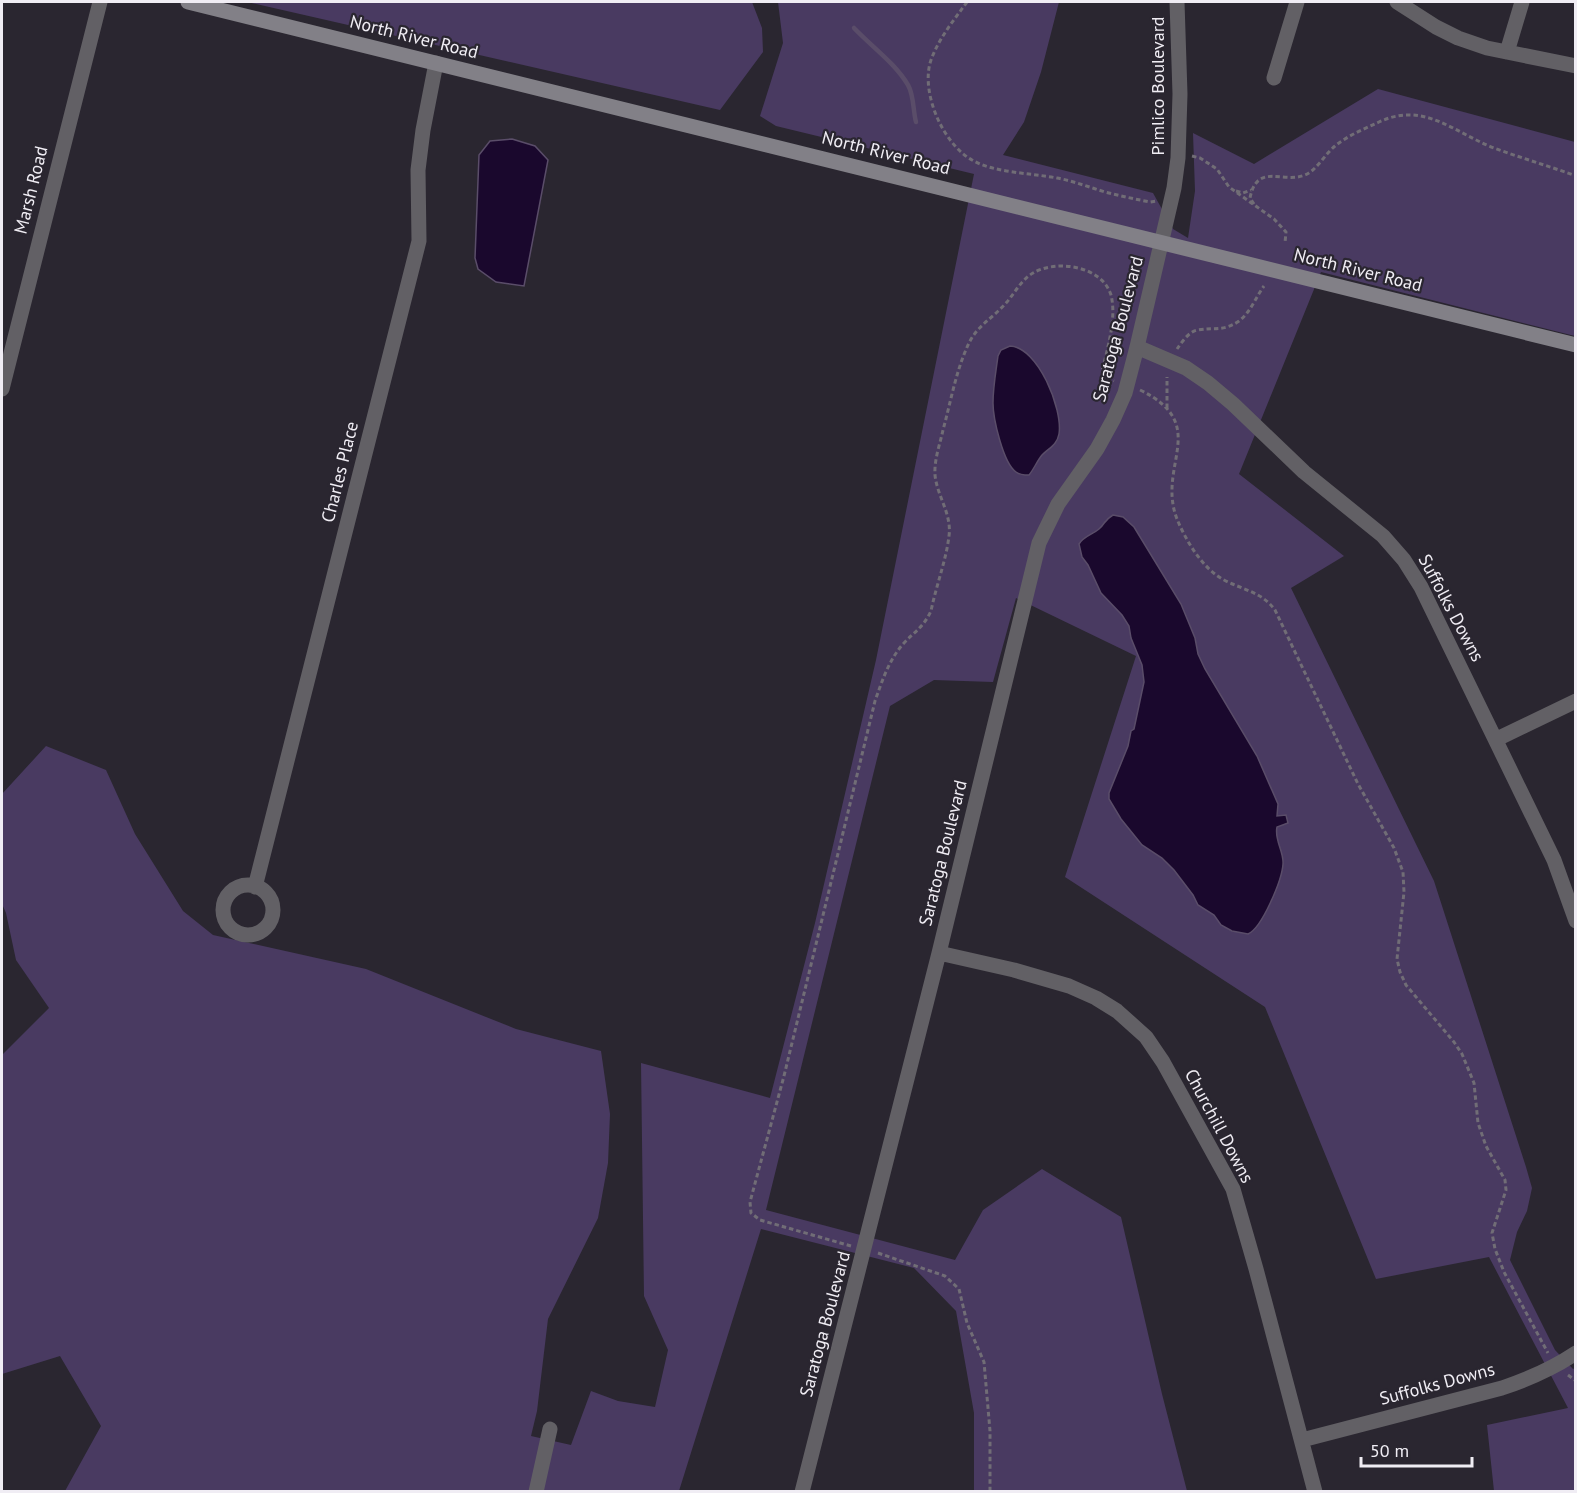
<svg xmlns="http://www.w3.org/2000/svg" width="1577" height="1493" viewBox="0 0 1577 1493" font-family="'PT Sans',sans-serif">
<style>
.green{fill:#493a61}
.water{fill:#1a082d;stroke:#5a4d69;stroke-width:1.5}
.lines{fill:none;stroke-linecap:round;stroke-linejoin:round}
.stream{stroke:#5a4d69;stroke-width:4.5}
.path{stroke:#716d76;stroke-width:3;stroke-dasharray:4.5 3;stroke-linecap:butt}
.street{stroke:#626065;stroke-width:15}
.secondary{stroke:#828087;stroke-width:15}
.labels{text-anchor:middle;stroke-width:4.5;stroke-linejoin:round;paint-order:stroke}
.street-label{font-size:18px;fill:#f0edf4;stroke:#2a2630}
</style>
<rect width="100%" height="100%" fill="#2a2630"/>
<path class="green" d="M247,2H752L762,28L763,52L720,110Z
M778,2H1059L1041,72L1024,122L1003,155L1153,193L1173,229L1188,238L1195,191L1193,133L1254,164L1378,89L1575,142V336L1321,272L1239,474L1344,556L1291,588L1434,881L1526,1167L1532,1188L1527,1211L1517,1232L1510,1260L1555,1350L1573,1369L1575,1368V1491H1494L1487,1425L1568,1408L1489,1257L1376,1279L1265,1007L1065,877L1136,656L1016,598L993,682L934,680L890,706L766,1210L955,1260L983,1210L1042,1169L1121,1217L1162,1394L1187,1491H974V1413L956,1311L914,1268L761,1229L679,1491H65L101,1426L60,1356L2,1374V1055L49,1008L16,960L6,913L2,904V794L46,746L106,770L135,834L183,911L213,935L366,969L516,1029L601,1051L610,1114L608,1163L598,1218L548,1319L537,1411L531,1436L571,1445L591,1391L618,1401L655,1407L668,1350L644,1296L641,1063L770,1098L815,923L876,660L974,174L776,126L760,116L783,43Z"/>
<path class="water" d="M512,139L535,146L548,160L524,286L496,282L478,269L475,258L479,155L490,141Z
M1010,346C1038,347 1063,409 1059,434C1057,445 1049,448 1042,455C1037,461 1034,469 1029,475C1025,475 1020,475 1016,472C1003,463 993,418 993,403C993,387 996,371 998,356L1001,350Z
M1113,515L1123,517L1134,527L1181,604L1195,638L1198,654L1205,669L1257,756L1278,804L1277,816L1286,815L1288,823L1277,827C1274,840 1284,851 1283,864C1282,880 1262,928 1248,934L1232,931L1221,925L1214,915L1198,905L1193,895L1174,870L1162,858L1142,845L1121,819L1109,799V793L1128,746L1131,731L1134,729L1144,682L1142,665L1131,638L1129,626L1122,615L1101,593L1088,565L1082,557L1079,544C1084,536 1092,535 1099,529C1106,523 1103,521 1113,515Z"/>
<g class="lines">
<path class="stream" d="M854,28C872,47 895,63 908,85C914,95 913,111 916,122"/>
<path class="path" d="M967,2C954,20 939,38 931,60C920,92 943,144 972,160C994,173 1031,173 1057,178C1073,181 1089,187 1105,192C1120,196 1135,199 1150,202L1157,201
M1192,156L1200,158L1217,169L1229,187L1274,219L1286,232L1285,243
M1236,191L1243,193L1251,190
M1254,204L1250,198C1257,162 1283,184 1305,175C1317,170 1325,154 1335,146C1347,136 1364,129 1379,122C1424,101 1453,132 1494,148C1521,158 1549,166 1576,176
M1177,349C1182,342 1189,331 1198,330C1214,327 1223,332 1239,321C1250,313 1256,297 1264,286
M1140,390C1212,425 1156,465 1177,519C1186,541 1203,569 1224,580C1243,590 1262,592 1275,610L1358,784L1394,848L1403,872L1404,892L1397,959L1400,972L1406,985L1454,1042L1462,1054L1474,1083L1478,1123L1486,1146L1505,1180L1506,1190L1492,1233L1495,1249L1504,1272L1548,1353
M1167,408V377
M851,1246L760,1220L751,1213L750,1202L784,1076L875,701C882,681 889,660 903,644C914,632 923,628 931,611C936,586 946,561 949,536C952,514 937,496 935,475C934,460 940,444 943,430C951,401 956,370 969,343C977,326 994,317 1006,303C1015,293 1021,280 1033,273C1057,259 1102,266 1111,295C1117,319 1107,349 1102,372L1105,377L1114,381
M878,1253L945,1276L959,1289L967,1323L984,1362L990,1431V1492
M1568,1375L1576,1381"/>
<path class="street" d="M1397,2L1436,27L1458,38L1487,48L1576,66
M1507,52L1522,2
M1274,78L1297,2
M1137,347L1186,368L1208,383L1233,404L1304,472L1383,536L1404,560L1421,587L1554,860L1576,921
M2,389L100,2
M1497,739L1576,701
M223 910a25 25 0 1 1 50 0a25 25 0 1 1-50 0Z
M255,887L419,241L418,170L423,130L436,63
M939,953L1014,970L1069,986L1096,998L1117,1011L1146,1037L1163,1062L1233,1189L1256,1269L1315,1492
M1302,1440L1502,1388C1529,1379 1552,1369 1576,1353
M536,1492L550,1429
M802,1492L939,953L1039,543L1058,504L1097,449L1113,420L1125,393L1137,347L1174,188L1178,158L1180,94L1177,2"/>
<path class="secondary" d="M188,2L1576,345"/>
</g>
<g class="labels">
<g class="street-label">
<text transform="translate(414 37) rotate(14)" y="6">North River Road</text>
<text transform="translate(1158 86) rotate(-90)" y="6">Pimlico Boulevard</text>
<text transform="translate(886 153) rotate(14)" y="6">North River Road</text>
<text transform="translate(31 190) rotate(-76)" y="6">Marsh Road</text>
<text transform="translate(1358 270) rotate(14)" y="6">North River Road</text>
<text transform="translate(1118 329) rotate(-75)" y="6">Saratoga Boulevard</text>
<text transform="translate(340 472) rotate(-76)" y="6">Charles Place</text>
<text transform="translate(1451 608) rotate(62)" y="6">Suffolks Downs</text>
<text transform="translate(943 853) rotate(-76)" y="6">Saratoga Boulevard</text>
<text transform="translate(1219 1126) rotate(62)" y="6">Churchill Downs</text>
<text transform="translate(825 1324) rotate(-75)" y="6">Saratoga Boulevard</text>
<text transform="translate(1437 1384) rotate(-15)" y="6">Suffolks Downs</text>
</g>
</g>
<rect width="1577" height="1493" fill="none" stroke="#f0edf4" stroke-width="6"/>
<path d="M1361 1457v9h111v-9" fill="none" stroke="#f0edf4" stroke-width="3"/>
<text x="1370" y="1457" font-size="18" fill="#f0edf4" stroke="#2a2630" stroke-width="4.5" paint-order="stroke">50 m</text>
</svg>
